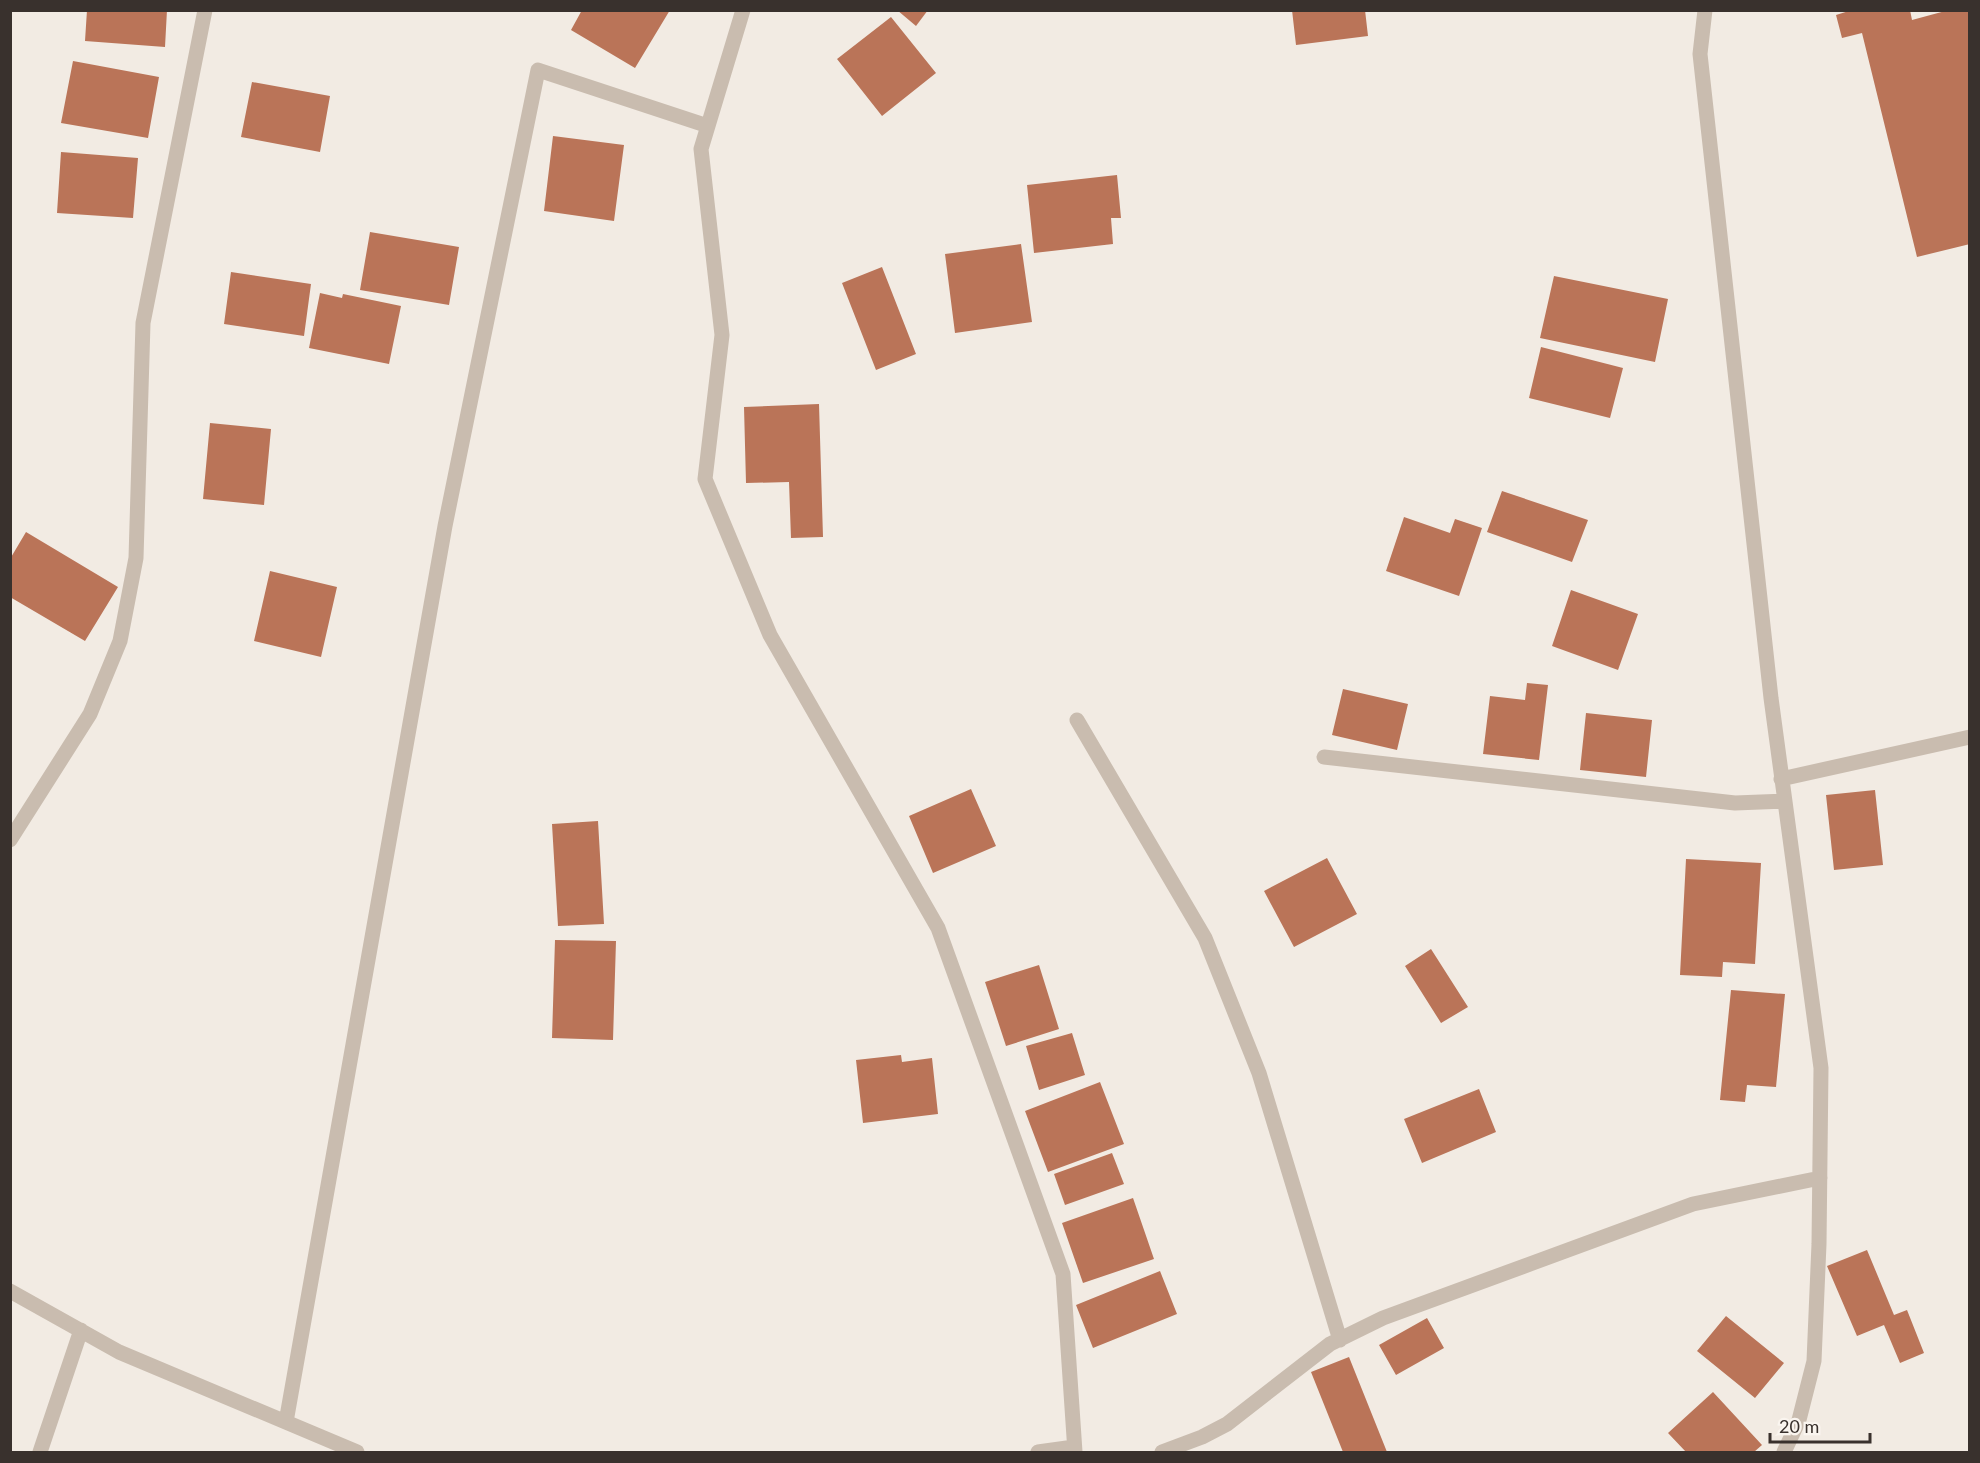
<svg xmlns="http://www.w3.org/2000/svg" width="1980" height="1463" viewBox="0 0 1980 1463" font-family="Lato,sans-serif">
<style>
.building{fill:#ba7458}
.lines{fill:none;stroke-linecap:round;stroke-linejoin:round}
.street{stroke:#c9bcaf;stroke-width:15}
</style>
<rect width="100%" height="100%" fill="#f2ebe3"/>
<path class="building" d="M87,10H167L165,47L85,41Z
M582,10H670L635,68L571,30Z
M897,10H928L916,26Z
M1292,10H1365L1368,36L1296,45Z
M1852,10H1910L1912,20L1949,10H1970V244L1917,257L1862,33L1842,38L1836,15Z
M891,17L936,73L882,116L837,59Z
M73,61L159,77L148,138L61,123Z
M252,82L330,96L320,152L241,137Z
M553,136L624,145L614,221L544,211Z
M61,152L138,158L133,218L57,213Z
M1117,175L1121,218H1111L1113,244L1034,253L1027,185Z
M370,232L459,247L449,305L360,290Z
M1021,244L1032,322L955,333L945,254Z
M882,267L916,354L876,370L842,283Z
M231,272L311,284L304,336L224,324Z
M1554,276L1668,299L1655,362L1540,338Z
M320,293L342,298L343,294L401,306L389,364L309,348Z
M1541,347L1623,368L1610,418L1529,398Z
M819,404L823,537L791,538L789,482L746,483L744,407Z
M210,423L271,429L264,505L203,499Z
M1502,491L1588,520L1572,562L1487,532Z
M1404,517L1450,533L1455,519L1482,528L1459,596L1386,571Z
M26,532L118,587L85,641L10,597V559Z
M270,571L337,587L321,657L254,641Z
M1571,590L1638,614L1618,670L1552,646Z
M1527,683L1548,685L1539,760L1483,754L1490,696L1525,700Z
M1343,689L1408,704L1397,750L1332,735Z
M1586,713L1652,720L1646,777L1580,770Z
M971,789L996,846L933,873L909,816Z
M1875,790L1883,865L1834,870L1826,795Z
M598,821L604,924L558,926L552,824Z
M1327,858L1357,914L1294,947L1264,891Z
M1686,859L1761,863L1755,964L1723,962L1722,977L1680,975Z
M555,940L616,941L613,1040L552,1038Z
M1431,949L1468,1007L1441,1023L1405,966Z
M1039,965L1059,1029L1006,1046L985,982Z
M1731,990L1785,994L1776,1087L1747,1085L1745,1102L1720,1100Z
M1072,1033L1085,1075L1039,1090L1026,1046Z
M901,1055L902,1062L932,1058L938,1114L863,1123L856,1060Z
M1100,1082L1124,1144L1048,1172L1025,1111Z
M1479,1089L1496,1132L1422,1163L1404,1119Z
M1112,1153L1124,1184L1065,1205L1054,1174Z
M1133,1198L1154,1259L1083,1283L1062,1223Z
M1867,1250L1894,1315L1907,1310L1924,1353L1900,1363L1884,1325L1857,1336L1827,1266Z
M1160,1271L1177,1314L1093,1348L1076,1305Z
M1726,1316L1784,1363L1755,1398L1697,1351Z
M1427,1318L1444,1348L1396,1375L1379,1345Z
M1349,1357L1387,1452H1343L1311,1372Z
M1713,1392L1762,1445L1754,1452H1686L1668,1433Z"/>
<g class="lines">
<path class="street" d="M743,10L701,149L722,335L705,479L770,635L938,928L1063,1274L1075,1452
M1705,10L1700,54L1771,698L1821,1068L1819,1244L1814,1361L1799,1420L1784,1452
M1077,720L1205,938L1259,1073L1340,1340
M1324,757L1735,803L1785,801
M1781,779L1970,737
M10,840L90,714L120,641L136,558L143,323L205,10
M10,1291L119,1352L357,1452
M286,1422L445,526L538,70L708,126
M40,1452L81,1330
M1038,1452L1074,1447
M1162,1452L1202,1437L1227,1424L1330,1344L1383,1318L1693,1204L1820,1178"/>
</g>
<rect width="1980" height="1463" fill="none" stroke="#39312d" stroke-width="24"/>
<path d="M1770 1433v9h100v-9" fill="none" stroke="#39312d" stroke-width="3"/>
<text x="1779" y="1433" font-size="18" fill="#39312d" stroke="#faf5ef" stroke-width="4.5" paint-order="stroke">20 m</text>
</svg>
